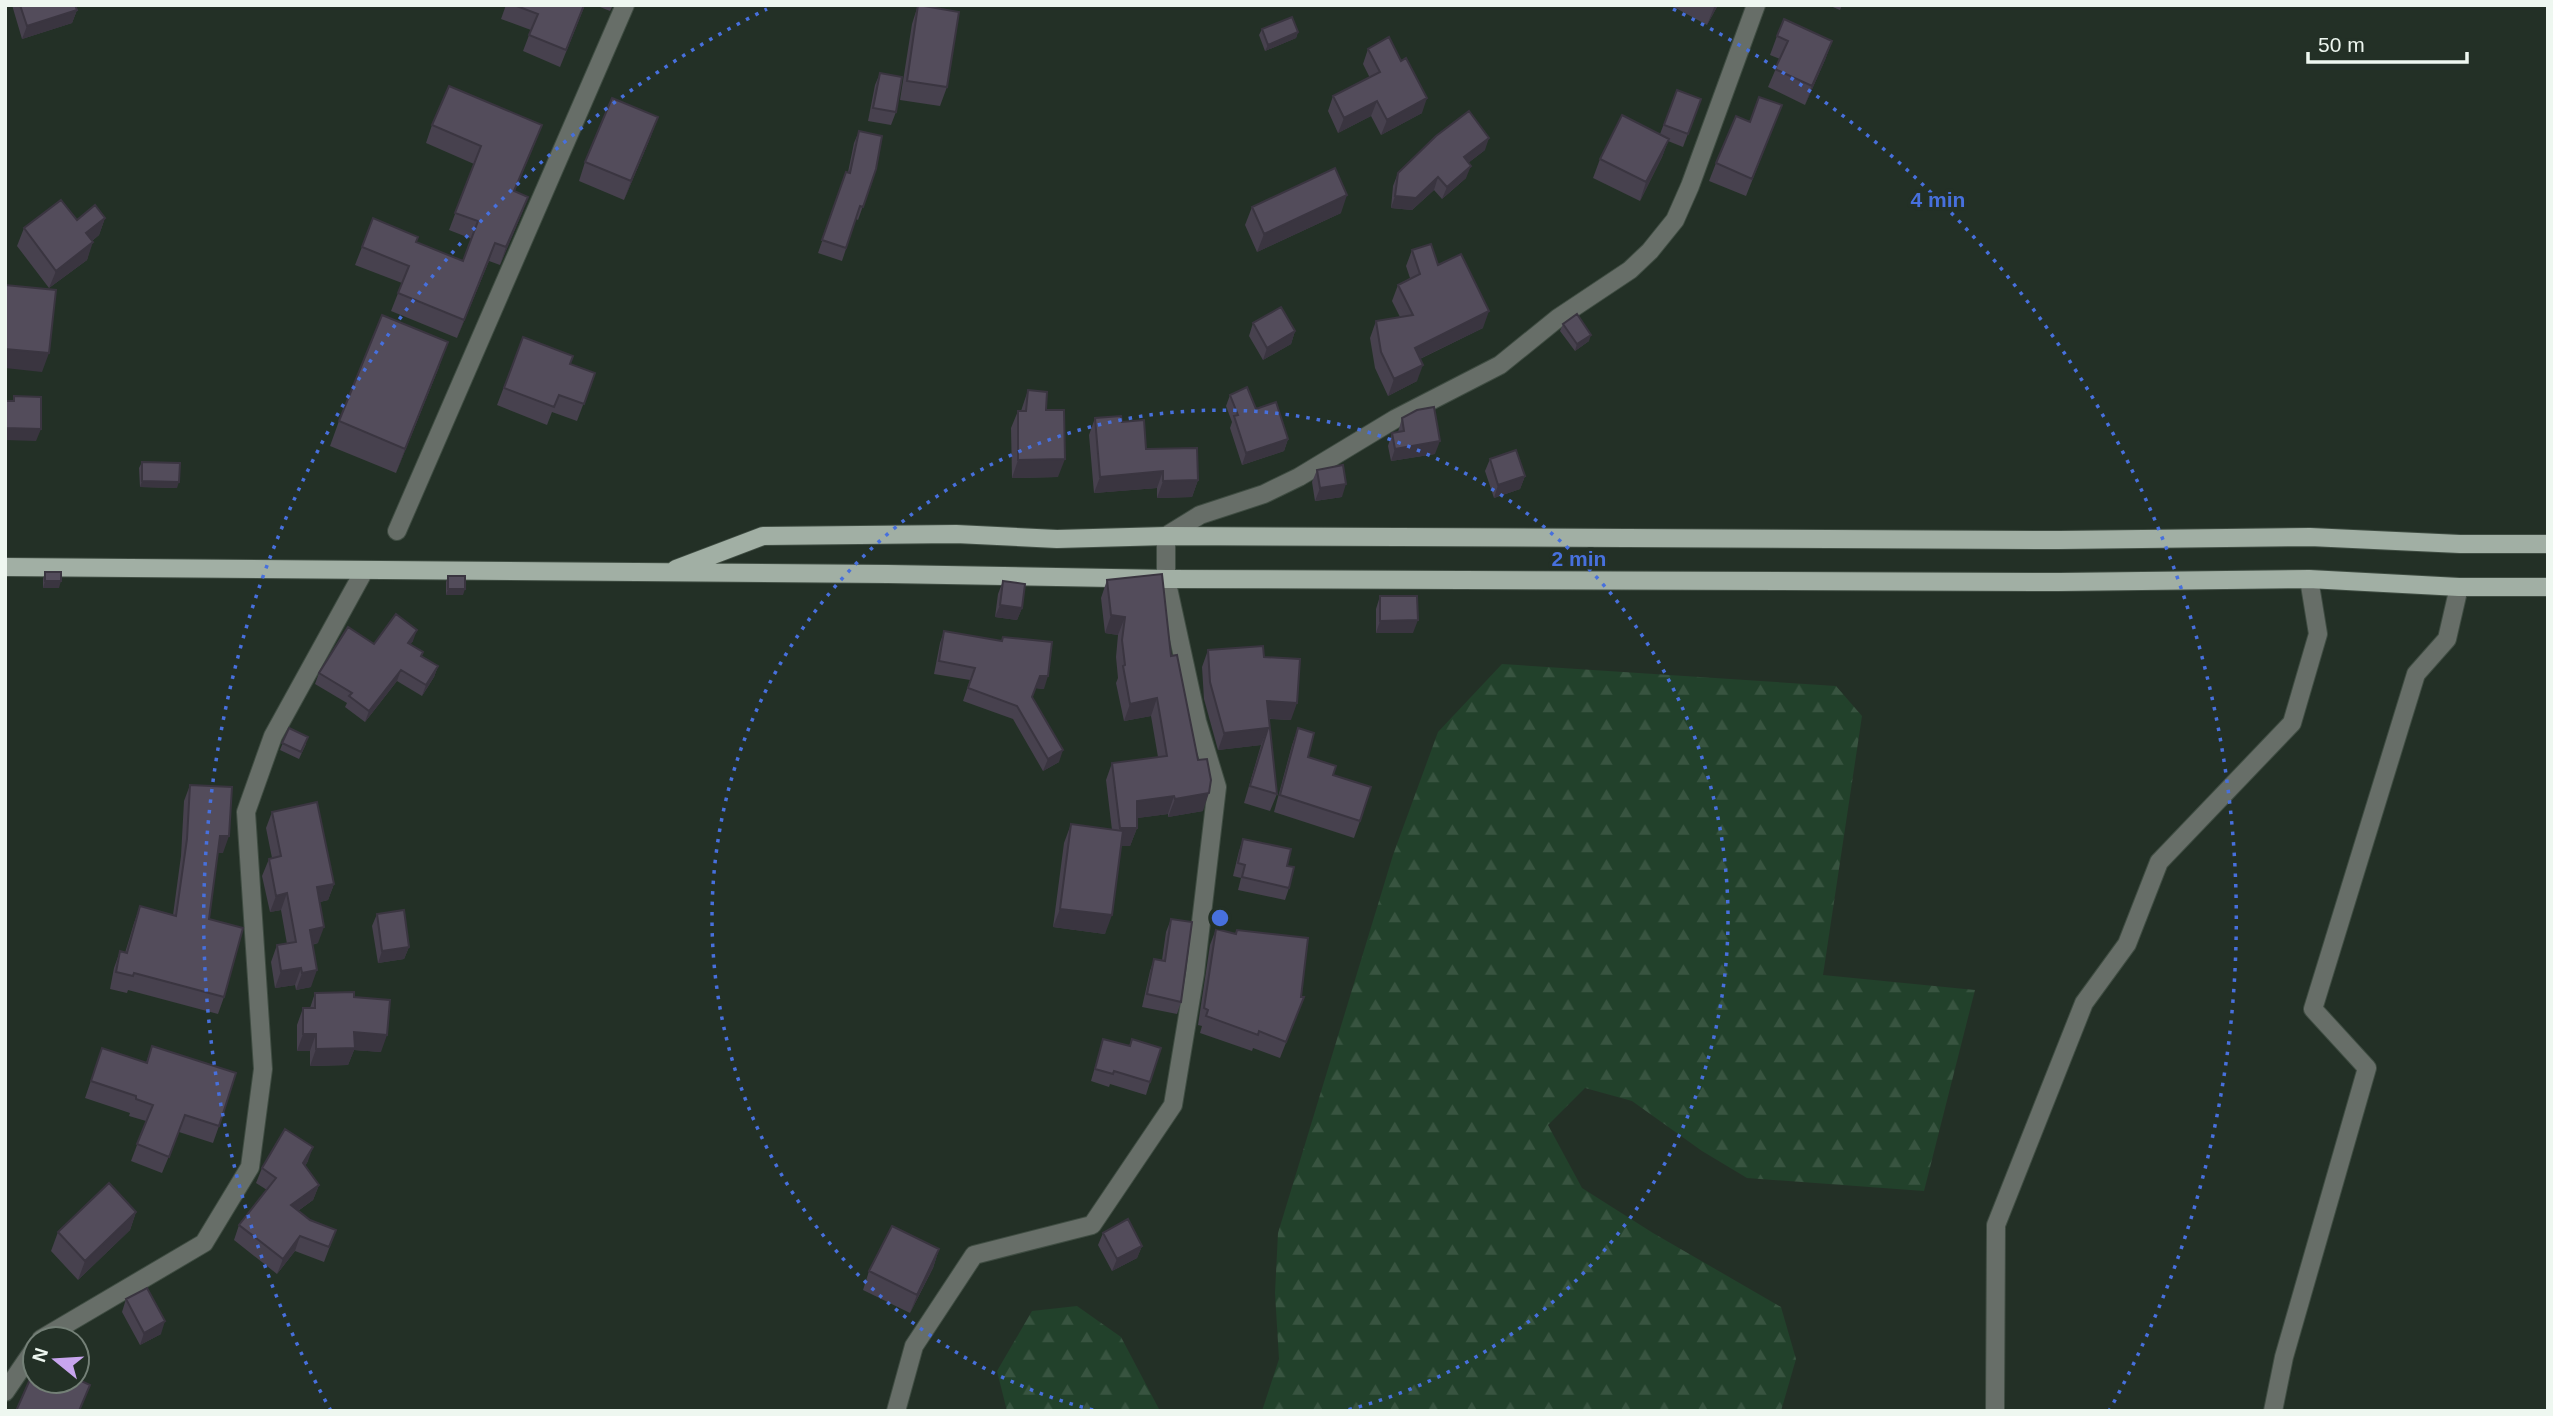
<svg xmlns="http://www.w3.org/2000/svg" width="2553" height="1416" viewBox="0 0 2553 1416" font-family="Helvetica,sans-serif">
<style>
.forest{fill:url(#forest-firs)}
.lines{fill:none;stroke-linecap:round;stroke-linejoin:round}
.minor-casing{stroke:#3f4c42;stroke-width:20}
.major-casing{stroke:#3f4c42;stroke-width:20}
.minor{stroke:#676e68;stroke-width:18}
.major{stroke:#a1afa4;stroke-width:18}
.wall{fill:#47414e}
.shaded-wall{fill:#3a3540}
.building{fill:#534c5b;stroke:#3a3540;stroke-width:2}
.ring{fill:none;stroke:#4770dd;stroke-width:3.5;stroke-dasharray:3.5 7}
.centre{fill:#4770dd;stroke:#233026;stroke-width:3.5}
.ring-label{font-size:21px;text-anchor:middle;font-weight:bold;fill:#4770dd;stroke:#233026;stroke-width:7;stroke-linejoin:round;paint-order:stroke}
</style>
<defs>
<pattern id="forest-firs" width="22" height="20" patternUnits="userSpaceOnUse" patternTransform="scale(1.75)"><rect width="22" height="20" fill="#22412b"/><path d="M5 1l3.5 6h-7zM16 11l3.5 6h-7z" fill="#385440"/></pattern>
</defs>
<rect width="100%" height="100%" fill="#233026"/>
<path class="forest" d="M1502,664L1836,686L1862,716L1823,975L1975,990L1924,1191L1747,1178L1702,1151L1632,1101L1585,1088L1548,1125L1582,1188L1653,1233L1781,1307L1796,1359L1781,1411H1262L1279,1359L1275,1293L1278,1233L1393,855L1438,732Z
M1077,1306L1121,1337L1160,1411H1007L997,1371L1032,1311Z"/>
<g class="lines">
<g class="minor-casing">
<path id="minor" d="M397,531L625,5
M41,1339L204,1243L250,1167L263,1069L246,812L273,736L364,571
M5,1392L35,1348
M896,1411L914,1346L974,1255L1092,1225L1173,1105L1195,973L1217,787L1197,721L1166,579V536L1200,515L1264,494L1299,477L1395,419L1500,365L1558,318L1630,270L1650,251L1675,220L1690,186L1756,5
M1995,1411L1996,1225L2084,1003L2127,944L2159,862L2292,723L2318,634L2309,579
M2273,1411L2284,1357L2367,1068L2313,1009L2416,674L2447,639L2459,587"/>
</g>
<g class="major-casing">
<path id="major" d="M5,567L888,574L1166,579L2059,582L2309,579L2459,587H2548
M676,569L763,536L956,534L1057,539L1166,536L2059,540L2310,537L2460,544H2548"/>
</g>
<use href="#minor" class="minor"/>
<use href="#major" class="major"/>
</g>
<path class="wall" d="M12,5H75L77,10L72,23L22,39Z
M506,5H585L560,67L523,51L531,30L501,19Z
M595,5H613L610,11Z
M918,5L947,87L940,106L900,100L912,24Z
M1670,5H1718L1707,25Z
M1828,5H1842L1840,10Z
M1262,29L1298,32L1296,38L1265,51L1259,35Z
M1777,36L1832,41L1825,60L1805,105L1768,87L1780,59L1770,55Z
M1368,49L1401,61L1422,113L1381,135L1371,116L1338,133L1328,111L1333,96L1370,78L1363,64Z
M880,73L896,112L891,125L868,121L875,85Z
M1677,90L1701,99L1683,147L1668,141L1662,157L1640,201L1593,178L1600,159L1660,134Z
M1782,105L1746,196L1709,181L1716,163L1750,122Z
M432,125H542L514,192L528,197L521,215L500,265L489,261L457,338L391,311L402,283L355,265L362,247L416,242L463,261L472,239L449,230L474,164L426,143Z
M859,131L876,169L858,220L856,219L842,261L818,253L846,172H848L854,143Z
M651,136L624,200L579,181L585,162Z
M1485,150L1468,163L1466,178L1442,199L1434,190L1412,210L1391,208L1393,186L1398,173Z
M1252,207L1341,213L1257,252L1245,225Z
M105,218L99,235L92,241L87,260L49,288L17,246L24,228L77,220Z
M1412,250L1438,265L1483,328L1420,359L1417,381L1388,396L1375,368L1370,338L1376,321L1400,317L1392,301L1398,285L1410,278L1406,266Z
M1253,323L1295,331L1291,344L1263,360L1249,336Z
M1563,324L1589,341L1575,351L1560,331Z
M523,337L570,364L595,373L577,421L552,412L547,425L497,405Z
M439,367L396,473L330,446L339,421Z
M1028,390L1046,410L1058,477L1012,478L1011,428L1018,411H1021Z
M1230,395L1288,439L1284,451L1242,465L1230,428L1232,422L1226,406Z
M1095,418L1122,422L1146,449L1198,480L1192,497L1157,498V488L1094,493L1089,435Z
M1402,418L1435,454L1391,461L1388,446L1392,433L1398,432Z
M1490,459L1525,476L1520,489L1494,498L1485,471Z
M142,462L177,488L140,487L139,468Z
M1317,470L1342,497L1315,501L1312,482Z
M45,572L59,588H43V579Z
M448,576L463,595H446V582Z
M1107,580L1171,656L1203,811L1168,817V814L1137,818V828L1130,846H1121L1105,934L1053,927L1064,843L1071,824L1112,830L1106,780L1112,763L1158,757L1151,716L1124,721L1116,683L1118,678L1116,657L1118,635L1105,633L1101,598Z
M1003,581L1022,608L1017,620L995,617L998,594Z
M1380,596L1413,633H1376V609Z
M944,631L1002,641L1003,637L1044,689L1035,688L1032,697L1059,762L1043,771L1013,719L963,701L970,680L934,674L940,643Z
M413,641L410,644L423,652L422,656L438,666L434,677L422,696L397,681L365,722L345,707L347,703L315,684L319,673L374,644Z
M1208,650L1264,657L1291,720L1268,719L1277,794L1270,811L1244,803L1261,745L1218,750L1204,699L1202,667Z
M289,728L306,744L299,759L280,750Z
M1298,728L1308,757L1333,775L1360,821L1354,838L1274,812L1292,745Z
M190,785L223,853H218L209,919L224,997L218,1014L128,990L127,993L110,989L114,968L120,951L125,953L134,923L140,906L173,915L181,856L184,801Z
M272,812L334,884L328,900L320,902L318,943L312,945L311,987L296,990L295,985L275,988L271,962L277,945L287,944L281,910L270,912L262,876L269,859L272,858L266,828Z
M1243,839L1287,866L1289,888L1285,900L1238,890L1241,878L1233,876L1239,851Z
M377,914L409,947L404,959L378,963L372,926Z
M1171,919L1181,1002L1177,1014L1142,1007L1150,971L1154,959L1162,960L1166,932Z
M1216,929L1235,934L1237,930L1301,997H1304L1280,1058L1253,1048L1252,1051L1200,1033L1202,1026L1198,1025L1210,945Z
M315,993L354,997L381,1052L354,1050L348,1065L310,1066V1051H297V1025L303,1008H310Z
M1103,1039L1150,1082L1146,1095L1110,1084L1109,1087L1091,1081Z
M152,1046L219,1126L213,1143L179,1132L162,1173L131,1161L146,1121L129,1116L130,1113L85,1098L102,1048L146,1063Z
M308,1161L305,1166L319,1185L313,1200L298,1211L310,1220L336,1230L324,1262L295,1251L277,1274L234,1240L239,1225L267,1190L256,1183L262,1168Z
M136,1212L130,1230L78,1280L51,1251L58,1232Z
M1103,1233L1142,1246L1137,1258L1112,1271L1098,1245Z
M939,1249L933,1268L910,1313L863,1290L869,1271Z
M126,1299L161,1334L140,1345L122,1312Z"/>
<path class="shaded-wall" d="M1715,5H1718L1707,25Z
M77,10L72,23L22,39L27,26Z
M1298,32L1296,38L1265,51L1268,45Z
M1832,41L1825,60L1805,105L1812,86Z
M1427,98L1422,113L1381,135L1387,120Z
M1377,101L1371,116L1338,133L1344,118Z
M658,117L651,136L624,200L631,181Z
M542,125L535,143L507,209L514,191Z
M1489,138L1485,150L1459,170L1464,157Z
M1669,139L1662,157L1640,201L1646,182Z
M1471,166L1466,178L1442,199L1447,187Z
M1438,177L1434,190L1412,210L1391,208L1395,196Z
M1347,195L1341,213L1257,252L1264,234Z
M528,197L521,215L500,265L506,247Z
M105,218L99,235L80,251L86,233Z
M93,242L87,260L49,288L56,271Z
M495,243L489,261L457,338L464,320Z
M1489,311L1483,328L1409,364L1415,348Z
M1295,331L1291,344L1263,360L1267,348Z
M1591,335L1589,341L1575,351L1577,344Z
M448,342L439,367L396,473L405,449Z
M5,349L49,353L42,372L5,368Z
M1423,365L1417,381L1388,396L1394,379Z
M5,428L41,429L36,441L5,440Z
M1288,439L1284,451L1242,465L1246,453Z
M1440,441L1435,454L1391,461L1395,449Z
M1065,459L1058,477L1012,478L1018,460Z
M1163,471L1157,488L1094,493L1100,477Z
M1525,476L1520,489L1494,498L1498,485Z
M1198,480L1192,497L1157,498L1163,481Z
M142,481L179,482L177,488L140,487Z
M1346,484L1342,497L1315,501L1320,488Z
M45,581H61L59,588H43Z
M448,589H465L463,595H446Z
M1000,605L1022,608L1017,620L995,617Z
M1111,615L1125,617L1118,635L1105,633Z
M1418,620L1413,633H1376L1380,621Z
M417,630L413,641L404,654L408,643Z
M438,666L434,677L422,696L426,685Z
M401,670L397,681L365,722L369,711Z
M1040,676H1048L1044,689L1035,688Z
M1157,698L1151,716L1124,721L1130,704Z
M1267,701L1297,703L1291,720L1260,718Z
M1268,728L1261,745L1218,750L1224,733Z
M1063,750L1059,762L1043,771L1048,759Z
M1209,793L1203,811L1168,817L1175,799Z
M1174,796L1168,814L1130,819L1137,801Z
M1120,828H1137L1130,846H1114Z
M220,836H229L223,853H214Z
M334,884L328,900L311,904L317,887Z
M287,893L281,910L270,912L276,896Z
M1060,909L1112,915L1105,934L1053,927Z
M324,927L318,943L304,946L310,930Z
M409,947L404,959L378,963L382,951Z
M301,968L295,985L275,988L281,971Z
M317,970L311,987L296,990L302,973Z
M354,1032L387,1035L381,1052L354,1050L348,1065L310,1066L316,1049Z
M303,1034H316L310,1051H297Z
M313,1147L308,1161L298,1178L303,1163Z
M319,1185L313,1200L285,1220L291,1205Z
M136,1212L130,1230L78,1280L85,1261Z
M300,1236L295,1251L277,1274L283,1259Z
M1142,1246L1137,1258L1112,1271L1117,1259Z
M939,1249L933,1268L910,1313L917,1295Z
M165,1321L161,1334L140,1345L144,1333Z"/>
<path class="building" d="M20,5H75L77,10L27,26Z
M514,5H584L566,50L529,35L538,14Z
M918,5L959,12L947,87L907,81Z
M1292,17L1298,32L1268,45L1262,29Z
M1784,19L1832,41L1812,86L1775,69L1788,41L1777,36Z
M1389,37L1401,61L1406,58L1427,98L1387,120L1377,101L1344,118L1333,96L1380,72L1368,49Z
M880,73L902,77L896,112L873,108Z
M449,86L542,125L514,191L528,197L506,247L495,243L464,320L398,293L409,266L362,247L373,218L418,237L416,242L463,261L478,221L455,213L481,146L432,125Z
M1677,90L1701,99L1688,134L1664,125Z
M1759,97L1782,105L1752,179L1716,163L1736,116L1750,122Z
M612,98L658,117L631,181L585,162Z
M1469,111L1489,138L1464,157L1471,166L1447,187L1438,177L1416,198L1395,196L1398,173L1436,136Z
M1622,115L1669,139L1646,182L1600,159Z
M859,131L882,136L876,169L863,207L860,206L846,248L822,240L846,172L850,173Z
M1335,168L1347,195L1264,234L1252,207Z
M61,200L77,220L95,205L105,218L86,233L93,242L56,271L24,228Z
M1431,244L1438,265L1461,254L1489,311L1415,348L1423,365L1394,379L1381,352L1376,321L1413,315L1398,285L1420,274L1412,250Z
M5,285L56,290L49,353L5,349Z
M1281,307L1295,331L1267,348L1253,323Z
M1577,314L1591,335L1577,344L1563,324Z
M382,315L448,342L405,449L339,421Z
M523,337L573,356L570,364L595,373L584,404L559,395L554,407L504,388Z
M1247,387L1256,409L1276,402L1288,439L1246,453L1234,416L1238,415L1230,395Z
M1028,390L1047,392L1046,410H1064L1065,459L1018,460V411H1026Z
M14,396L41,397V429L5,428V401H14Z
M1434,407L1440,441L1395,449L1392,433L1404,431L1402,418L1417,410Z
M1121,416L1122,422L1144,420L1146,449L1197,448L1198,480L1163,481V471L1100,477L1095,418Z
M1516,450L1525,476L1498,485L1490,459Z
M142,462L180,463L179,482L142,481Z
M1343,465L1346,484L1320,488L1317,470Z
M45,572H61V581H45Z
M1162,574L1171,656L1177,655L1198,760L1207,759L1211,780L1209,793L1175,799L1174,796L1137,801V828H1120L1112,763L1167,756L1157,698L1130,704L1123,666L1125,665L1122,640L1125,617L1111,615L1107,580Z
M448,576H465V589H448Z
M1003,581L1025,584L1022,608L1000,605Z
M1380,596H1417L1418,620L1380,621Z
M396,614L417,630L408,643L423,652L421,656L438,666L426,685L401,670L369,711L349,696L352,693L319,673L348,627L374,644Z
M944,631L1002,641L1003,637L1052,642L1048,676H1040L1032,697L1063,750L1048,759L1017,706L968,688L975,668L939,661Z
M1263,646L1264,657L1300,659L1297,703L1267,701L1277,794L1250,786L1268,728L1224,733L1210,682L1208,650Z
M289,728L308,737L301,752L282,743Z
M1298,728L1314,733L1308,757L1336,766L1333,775L1371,787L1360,821L1280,795Z
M190,785L232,787L229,836H220L209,919L243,928L224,997L134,973L133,976L116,972L120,951L127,953L140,906L176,916L187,839Z
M317,802L334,884L317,887L324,927L310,930L317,970L302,973L301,968L281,971L277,945L296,942L287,893L276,896L269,859L281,856L272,812Z
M1071,824L1123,831L1112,915L1060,909Z
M1243,839L1291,849L1287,866L1294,867L1289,888L1242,877L1245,865L1238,863Z
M404,910L409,947L382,951L377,914Z
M1171,919L1192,922L1181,1002L1147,994L1154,959L1165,961Z
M1216,929L1236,934L1237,930L1308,938L1301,997H1304L1286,1042L1259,1031L1258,1035L1206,1016L1208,1010L1204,1008Z
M354,992V997L390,1000L387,1035L354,1032L355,1048L316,1049V1034H303V1008H315V993Z
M1103,1039L1130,1046L1132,1039L1161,1048L1150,1082L1114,1071L1113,1074L1095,1069Z
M152,1046L236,1073L219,1126L185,1115L169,1157L137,1144L153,1105L136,1099V1096L91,1081L102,1048L147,1063Z
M285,1129L313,1147L303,1163L319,1185L291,1205L310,1220L336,1230L329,1247L300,1236L283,1259L239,1225L276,1178L262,1168Z
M109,1183L136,1212L85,1261L58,1232Z
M1128,1219L1142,1246L1117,1259L1103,1233Z
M892,1226L939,1249L917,1295L869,1271Z
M147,1288L165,1321L144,1333L126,1299Z
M35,1368V1381H77V1379L90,1385L79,1411H16Z"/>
<g class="ring">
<path d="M1093 1410A508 508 0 1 1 1347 1410"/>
<path d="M331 1411A1016 1016 0 0 1 767 9M1673 9A1016 1016 0 0 1 2109 1411"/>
</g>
<circle cx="1220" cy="918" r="10" class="centre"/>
<g class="ring-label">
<text x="1938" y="207">4 min</text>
<text x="1579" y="566">2 min</text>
</g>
<rect width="2553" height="1416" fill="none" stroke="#eef7f0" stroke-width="14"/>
<g transform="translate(56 1360) rotate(288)"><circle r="33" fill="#233026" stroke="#748077" stroke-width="2"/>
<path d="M0-5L12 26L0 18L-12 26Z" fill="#c8a5ee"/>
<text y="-10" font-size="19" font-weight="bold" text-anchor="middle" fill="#eef7f0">N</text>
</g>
<path d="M2308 52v10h159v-10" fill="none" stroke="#eef7f0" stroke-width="3.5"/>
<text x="2318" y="52" font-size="21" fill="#eef7f0" stroke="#233026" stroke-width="5" paint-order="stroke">50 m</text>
</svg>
